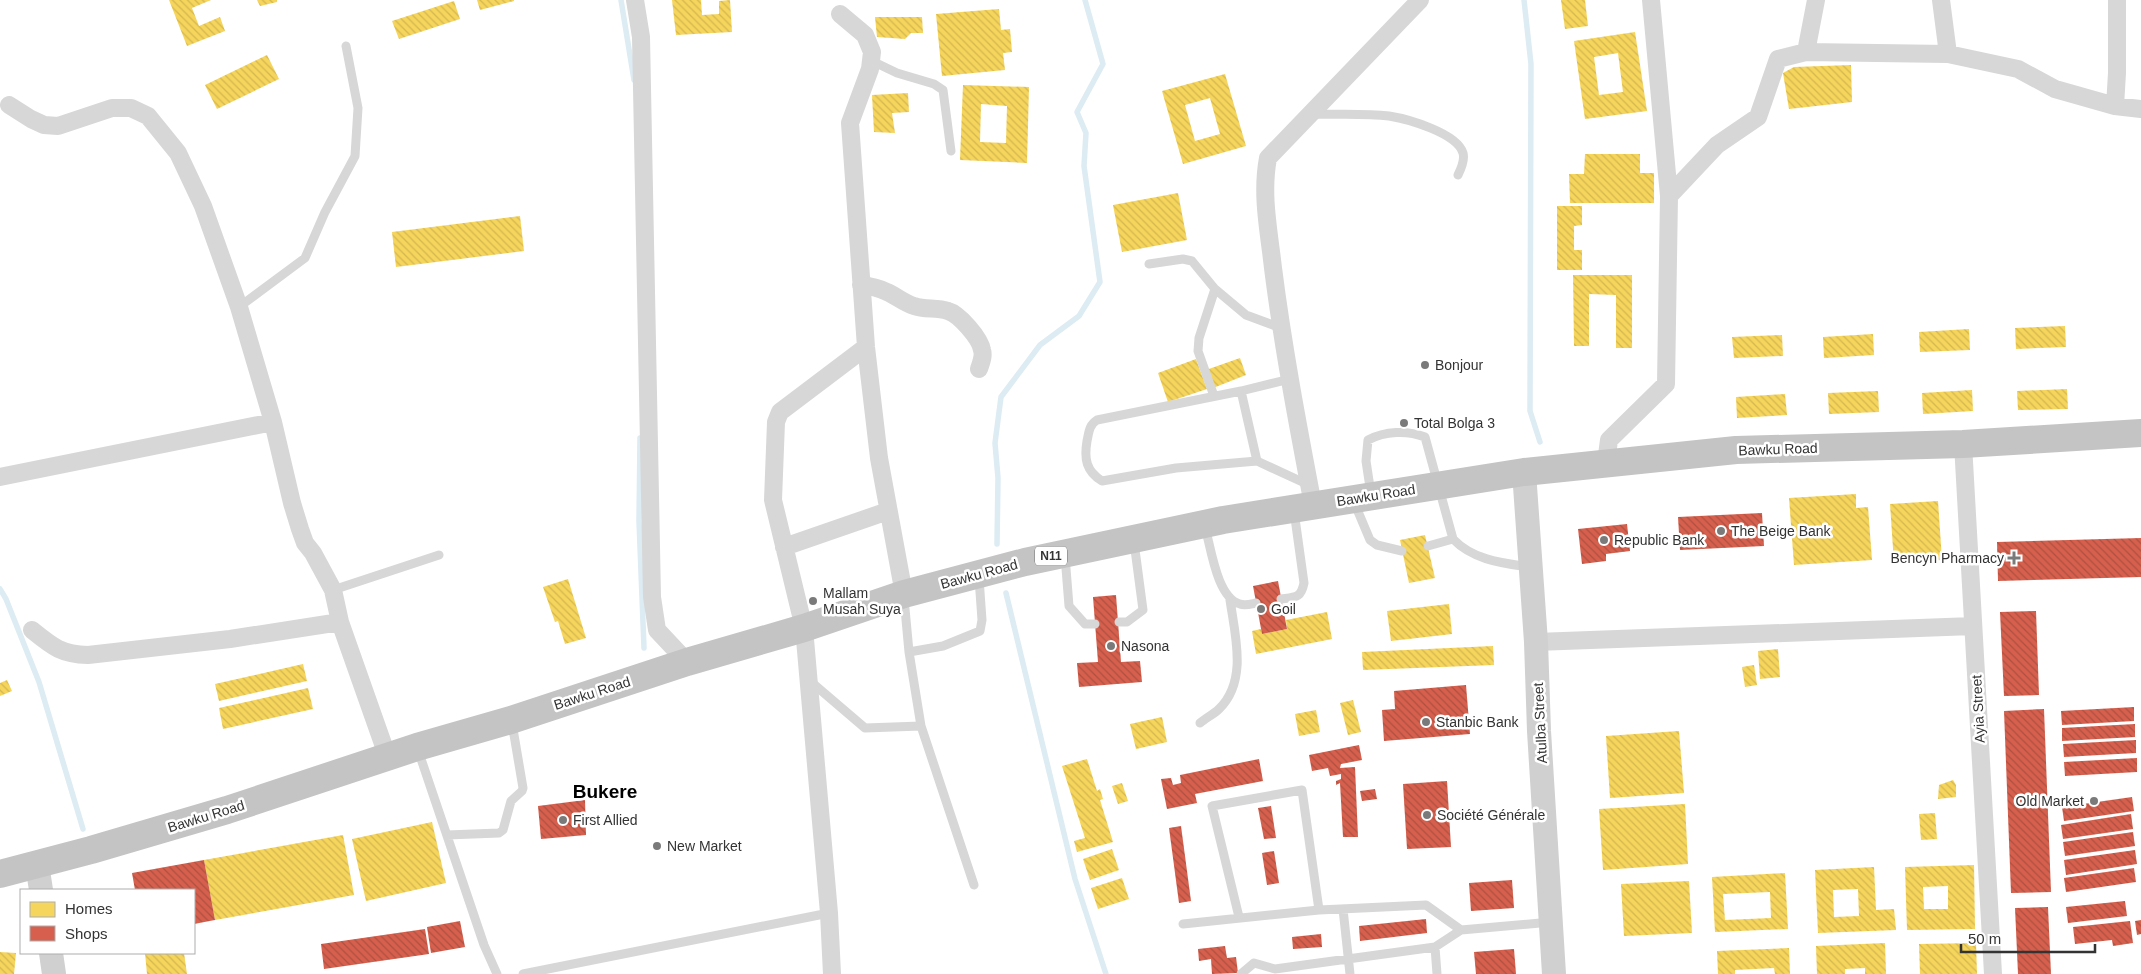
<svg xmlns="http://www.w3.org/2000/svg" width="2141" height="974" viewBox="0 0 2141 974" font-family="Helvetica,sans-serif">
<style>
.homes{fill:url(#homes-back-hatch);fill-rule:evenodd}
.shops{fill:url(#shops-back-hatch)}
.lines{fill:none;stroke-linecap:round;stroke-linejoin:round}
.stream{stroke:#ddebf3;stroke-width:5.5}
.lane{stroke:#d7d7d7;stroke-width:9}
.street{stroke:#d7d7d7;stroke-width:18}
.secondary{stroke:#d0d0d0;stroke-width:24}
.highway{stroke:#c4c4c4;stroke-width:28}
.poi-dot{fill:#7a7a7a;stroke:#fff;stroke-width:2}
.labels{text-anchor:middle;stroke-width:5;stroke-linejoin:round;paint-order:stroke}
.shield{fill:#fff;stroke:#707070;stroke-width:1}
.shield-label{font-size:12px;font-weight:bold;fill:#333}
.poi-label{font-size:14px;fill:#333;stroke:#fff;text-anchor:start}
.street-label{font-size:14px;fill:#333;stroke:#fff}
.district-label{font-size:19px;font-weight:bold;fill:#000;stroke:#fff}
</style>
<defs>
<pattern id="homes-back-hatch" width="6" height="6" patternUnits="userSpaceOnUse" patternTransform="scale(1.25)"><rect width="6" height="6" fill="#f6d55c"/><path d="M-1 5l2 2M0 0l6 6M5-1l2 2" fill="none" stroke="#d3b750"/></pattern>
<pattern id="shops-back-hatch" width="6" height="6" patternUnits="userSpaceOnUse" patternTransform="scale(1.25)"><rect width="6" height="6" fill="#d6604d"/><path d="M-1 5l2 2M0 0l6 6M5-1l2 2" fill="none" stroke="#ae5041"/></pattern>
</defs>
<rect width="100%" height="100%" fill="#fff"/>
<path class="homes" d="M169,0H211L192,8L199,26L220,17L225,31L187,46Z
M257,0H277V2L260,6Z
M477,0H514V1L480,10Z
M672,0H701L702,15L719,14V1L730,0L732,32L676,35Z
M1561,0H1585L1588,26L1565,29Z
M454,1L460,19L399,39L392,21Z
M999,9L1001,30L1010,29L1012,52L1003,53L1005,70L942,76L936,14Z
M875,17H922L923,33H911L905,39L877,37Z
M1635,32L1647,111L1585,119L1574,41ZM1618,53L1623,92L1599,95L1594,57Z
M267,55L279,79L217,109L205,85Z
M1851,65L1852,102L1789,109L1783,73L1794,67Z
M1225,74L1246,146L1183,164L1162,91ZM1210,98L1220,134L1195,141L1185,105Z
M963,85L1029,87L1027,163L960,160ZM981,104L1007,106L1006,143L980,142Z
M908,93L909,112L892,113L895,133L874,132L872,95Z
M1585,154H1640V173H1654V203H1570L1569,174H1584Z
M1178,193L1187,240L1122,252L1113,205Z
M1557,206H1582V225L1574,226V250H1582V270H1557Z
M520,216L524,251L396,267L392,232Z
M1573,275H1632V348H1616V295L1589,294V346H1574Z
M2065,326L2066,347L2016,349L2015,328Z
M1969,329L1970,350L1920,352L1919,332Z
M1873,334L1874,355L1824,358L1823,337Z
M1782,335L1783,356L1734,358L1732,337Z
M1240,358L1246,375L1213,388L1206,370Z
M1196,359L1207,389L1168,402L1158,373Z
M2067,389L2068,409L2018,410L2017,391Z
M1972,390L1973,411L1923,414L1922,393Z
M1878,391L1879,412L1829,414L1828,393Z
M1785,394L1787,415L1737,418L1736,397Z
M1856,494V508L1868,507L1872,560L1794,565L1789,498Z
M1938,501L1942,560L1894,563L1890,504Z
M1425,535L1435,578L1409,583L1400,540Z
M568,579L586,638L565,644L558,621L555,622L543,587Z
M1449,604L1452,634L1391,641L1387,611Z
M1327,612L1332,639L1256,654L1252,631L1261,629L1262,634L1287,629L1286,620Z
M1493,646L1494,665L1363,670L1362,652Z
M1778,649L1780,677L1760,679L1758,651Z
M303,664L307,681L219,701L215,684Z
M1754,665L1757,685L1745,687L1742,667Z
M7,680L12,691L0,696V683Z
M308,688L313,709L223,729L219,708Z
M1353,700L1361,732L1348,735L1340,703Z
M1316,710L1320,732L1299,736L1295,714Z
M1162,717L1167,742L1136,749L1130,724Z
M1679,731L1684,793L1610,798L1606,736Z
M1087,759L1097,791L1100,789L1103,799L1100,800L1113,842L1077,852L1074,841L1085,838L1062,766Z
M1953,780L1956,785V797L1938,799L1939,785Z
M1122,783L1128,801L1118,804L1112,786Z
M1685,804L1688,864L1603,870L1599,809Z
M1935,813L1937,839L1921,840L1919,814Z
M432,822L446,883L366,901L352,839Z
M343,835L354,895L215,920L204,860Z
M1112,849L1119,870L1090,880L1083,859Z
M1974,865L1975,929L1907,930L1905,867ZM1948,886V909H1924L1923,887Z
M1874,867L1876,910L1894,909L1896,930L1818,933L1815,870ZM1858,889L1859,916L1834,917L1833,890Z
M1785,873L1788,929L1715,932L1712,877ZM1770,892L1771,918L1725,920L1723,894Z
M1122,878L1129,899L1098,909L1091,888Z
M1689,881L1692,933L1624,936L1621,884Z
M1885,943L1886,974H1865V968L1845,969V974H1817L1816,946Z
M1976,943L1977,974H1920L1919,944Z
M1789,948L1790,974H1775L1774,968L1735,970V974H1718L1717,951Z
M0,952L16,953L14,974H0Z
M145,953H184L187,974H147Z"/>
<path class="shops" d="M1762,513L1764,546L1680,550L1678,517Z
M1627,524L1630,551L1606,554V561L1582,564L1578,529Z
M2141,538V577L1998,581L1997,542Z
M1278,581L1287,629L1262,634L1253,586Z
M1116,595L1121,662L1140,661L1142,682L1079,687L1077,663L1098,662L1093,597Z
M2036,611L2039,695L2004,696L2000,612Z
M1466,685L1470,734L1384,741L1382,710L1395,709L1394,691Z
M2134,707V721L2062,725L2061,711Z
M2044,709L2051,892L2011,893L2004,711Z
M2135,724V737L2062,741V728Z
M2136,740V753L2064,757L2063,744Z
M1359,745L1362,760L1341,764L1340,768L1355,767L1358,837H1343L1340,783L1336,785V781L1341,779V774L1330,776L1328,768L1312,771L1309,755Z
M2137,758V772L2065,776L2064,762Z
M1259,759L1263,781L1195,794L1197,803L1167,809L1161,779L1171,778L1173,785L1181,783L1180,775Z
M1447,781L1451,847L1407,849L1403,784Z
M1375,789L1377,799L1362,801L1360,791Z
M2132,797L2134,811L2064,821L2062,807Z
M585,800L586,835L541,839L538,806Z
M1271,806L1276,838L1264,839L1258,808Z
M2131,814L2133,829L2063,839L2061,825Z
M1181,826L1191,901L1179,903L1169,828Z
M2133,832L2135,846L2065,856L2063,842Z
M2135,850L2137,864L2066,875L2064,860Z
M1274,851L1279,883L1267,885L1262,853Z
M204,860L215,920L194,924V890H135L132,873Z
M2134,868L2136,882L2066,892L2064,878Z
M1512,880L1514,908L1471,911L1469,883Z
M2125,901L2127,916L2068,923L2066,907Z
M2048,907L2051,974H2018L2015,908Z
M1426,919L1427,933L1360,941L1359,926Z
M2141,920V934L2137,935L2135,921Z
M460,921L465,947L431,953L427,927Z
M2130,921L2133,943L2113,946L2112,940L2075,944L2073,927Z
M425,929L429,954L324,969L321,944Z
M1321,934L1322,947L1293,949L1292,937Z
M1225,946L1227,958L1236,957L1238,973L1212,974L1211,959L1199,961L1198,949Z
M1514,949L1516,974H1476L1474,952Z"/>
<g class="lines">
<path class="stream" d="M621,0L634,80
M1524,0L1531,64L1530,411L1540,442
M640,438L639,521L644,648
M997,544L998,478L995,443L1001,397L1040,345L1079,316L1100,282L1084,166L1086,133L1077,112L1103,64L1085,0
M0,589L6,599L39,682L83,829
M1006,593L1075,879L1106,974"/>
<path class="lane" d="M872,61L897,73L934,84L943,90L951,151
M1311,114C1337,115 1363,113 1389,116C1408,119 1457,133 1463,153C1465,160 1461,169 1458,175
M1149,264L1183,259L1192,261L1215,289L1246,315L1281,328
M239,307L305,258L325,212L355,156L358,108L346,46
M1290,379L1241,391L1097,420C1089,425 1089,432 1087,441C1084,459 1086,471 1102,481L1176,468L1257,461L1309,485
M1241,391L1257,461
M1214,396L1198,351L1199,338L1215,289
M1371,494L1366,461L1368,440C1385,431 1407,430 1425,437L1453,539C1473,560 1502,563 1529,567
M1354,502L1370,540L1377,545L1402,551
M1205,527C1211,548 1217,598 1240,604C1245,606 1251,604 1256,603
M1428,546L1453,539
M1065,556L1069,606L1085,624H1095
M333,590L439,555
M904,598L909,652L921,726L974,885
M1281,599C1296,597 1301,598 1304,583L1294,511
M1119,622H1127L1143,610L1134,542
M909,652L943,646L980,631L982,620L979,578
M810,681L865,728L921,726
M1200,723C1206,718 1214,714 1219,709C1248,681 1235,635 1230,600
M418,750L484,945L497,974
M447,835L499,833L503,830L511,801L522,791L523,788L512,723
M1343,909L1350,974
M1239,917L1212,806L1302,790L1319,910
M1183,924L1319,910L1426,905L1461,930
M1435,947L1437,974
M523,974L829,913
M1241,974L1254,963L1275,969L1435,947L1461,930L1551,922"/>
<path class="street" d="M635,0L641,37L652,597L657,630L687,662
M1941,0L1948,54
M840,14L865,35L872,52L870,69L850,123L866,347L879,458L904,594
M1806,52L1816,0
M9,105L31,119L44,125L58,126L112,108H131L148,116L178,153L203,206L239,307L273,422L292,503L300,529L305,543L313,553L333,590L340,622L388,758
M2115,106L2117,73V0
M1669,196L1717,145L1758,117L1778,59L1806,52L1948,54L2018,69L2055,89L2115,106L2141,109
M861,285C870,286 879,288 887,292C896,296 904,303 914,306C925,310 937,307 948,311C959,314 980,338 982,350C984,356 981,363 979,369
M1963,444L1993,974
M1606,463L1609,440L1666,384L1669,196L1651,0
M0,477L273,422
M1313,505C1298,426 1283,347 1273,268C1269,231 1261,195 1268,158L1420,0
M784,547L888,511
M32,630C53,647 61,654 88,655L230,639L340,622
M1536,642L1973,626
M832,974L829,913L804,628L773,500L776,422L780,412L866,347"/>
<path class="secondary" d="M1524,472L1536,642L1539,731L1554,974
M37,864L41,890
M51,953L54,974"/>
<path class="highway" d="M0,874L91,850L227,810L417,747L511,720L687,662L804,628L904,594L1025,562L1223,520L1524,472L1736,450L1963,444L2141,433"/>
</g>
<g class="poi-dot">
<circle cx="1425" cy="365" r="5"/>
<circle cx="1404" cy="423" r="5"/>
<circle cx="1721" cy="531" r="5"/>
<circle cx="1604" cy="540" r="5"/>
<path d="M2011.5 550.5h5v5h5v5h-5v5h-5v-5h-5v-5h5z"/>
<circle cx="813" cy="601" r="5"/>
<circle cx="1261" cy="609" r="5"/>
<circle cx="1111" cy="646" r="5"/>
<circle cx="1426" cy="722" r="5"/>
<circle cx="2094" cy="801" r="5"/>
<circle cx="1427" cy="815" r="5"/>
<circle cx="563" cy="820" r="5"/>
<circle cx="657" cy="846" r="5"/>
</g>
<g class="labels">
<rect class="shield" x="1035" y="546.5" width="32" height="19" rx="4"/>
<g class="shield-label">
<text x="1051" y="560">N11</text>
</g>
<g class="poi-label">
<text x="1435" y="370">Bonjour</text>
<text x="1414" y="428">Total Bolga 3</text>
<text x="1731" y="536">The Beige Bank</text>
<text x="1614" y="545">Republic Bank</text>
<text x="2004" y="563" text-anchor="end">Bencyn Pharmacy</text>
<text x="823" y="598">Mallam<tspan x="823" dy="16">Musah Suya</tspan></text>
<text x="1271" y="614">Goil</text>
<text x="1121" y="651">Nasona</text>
<text x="1436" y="727">Stanbic Bank</text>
<text x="2084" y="806" text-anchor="end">Old Market</text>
<text x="1437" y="820">Société Générale</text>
<text x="573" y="825">First Allied</text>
<text x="667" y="851">New Market</text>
</g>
<g class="street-label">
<text transform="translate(1778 449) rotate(-2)" y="5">Bawku Road</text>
<text transform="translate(1376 495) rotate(-9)" y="5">Bawku Road</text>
<text transform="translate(979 574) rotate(-15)" y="5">Bawku Road</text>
<text transform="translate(592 693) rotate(-18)" y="5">Bawku Road</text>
<text transform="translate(1978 709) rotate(-93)" y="5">Ayia Street</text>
<text transform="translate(1540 723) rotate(-93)" y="5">Atulba Street</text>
<text transform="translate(206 816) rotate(-17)" y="5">Bawku Road</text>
</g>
<g class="district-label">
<text x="605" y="798">Bukere</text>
</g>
</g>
<rect x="20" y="889" width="175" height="65" fill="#ffffff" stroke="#adadad"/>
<rect x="30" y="902" width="25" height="15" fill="#f6d55c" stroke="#adadad"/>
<text x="65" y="914" font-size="15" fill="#333333">Homes</text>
<rect x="30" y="926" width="25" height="15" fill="#d6604d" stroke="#adadad"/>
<text x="65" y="939" font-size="15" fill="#333333">Shops</text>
<path d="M1961 944v8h134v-8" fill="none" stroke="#333333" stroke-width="2.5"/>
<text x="1968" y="944" font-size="15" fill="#333333" stroke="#ffffff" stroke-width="4" paint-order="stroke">50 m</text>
</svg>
